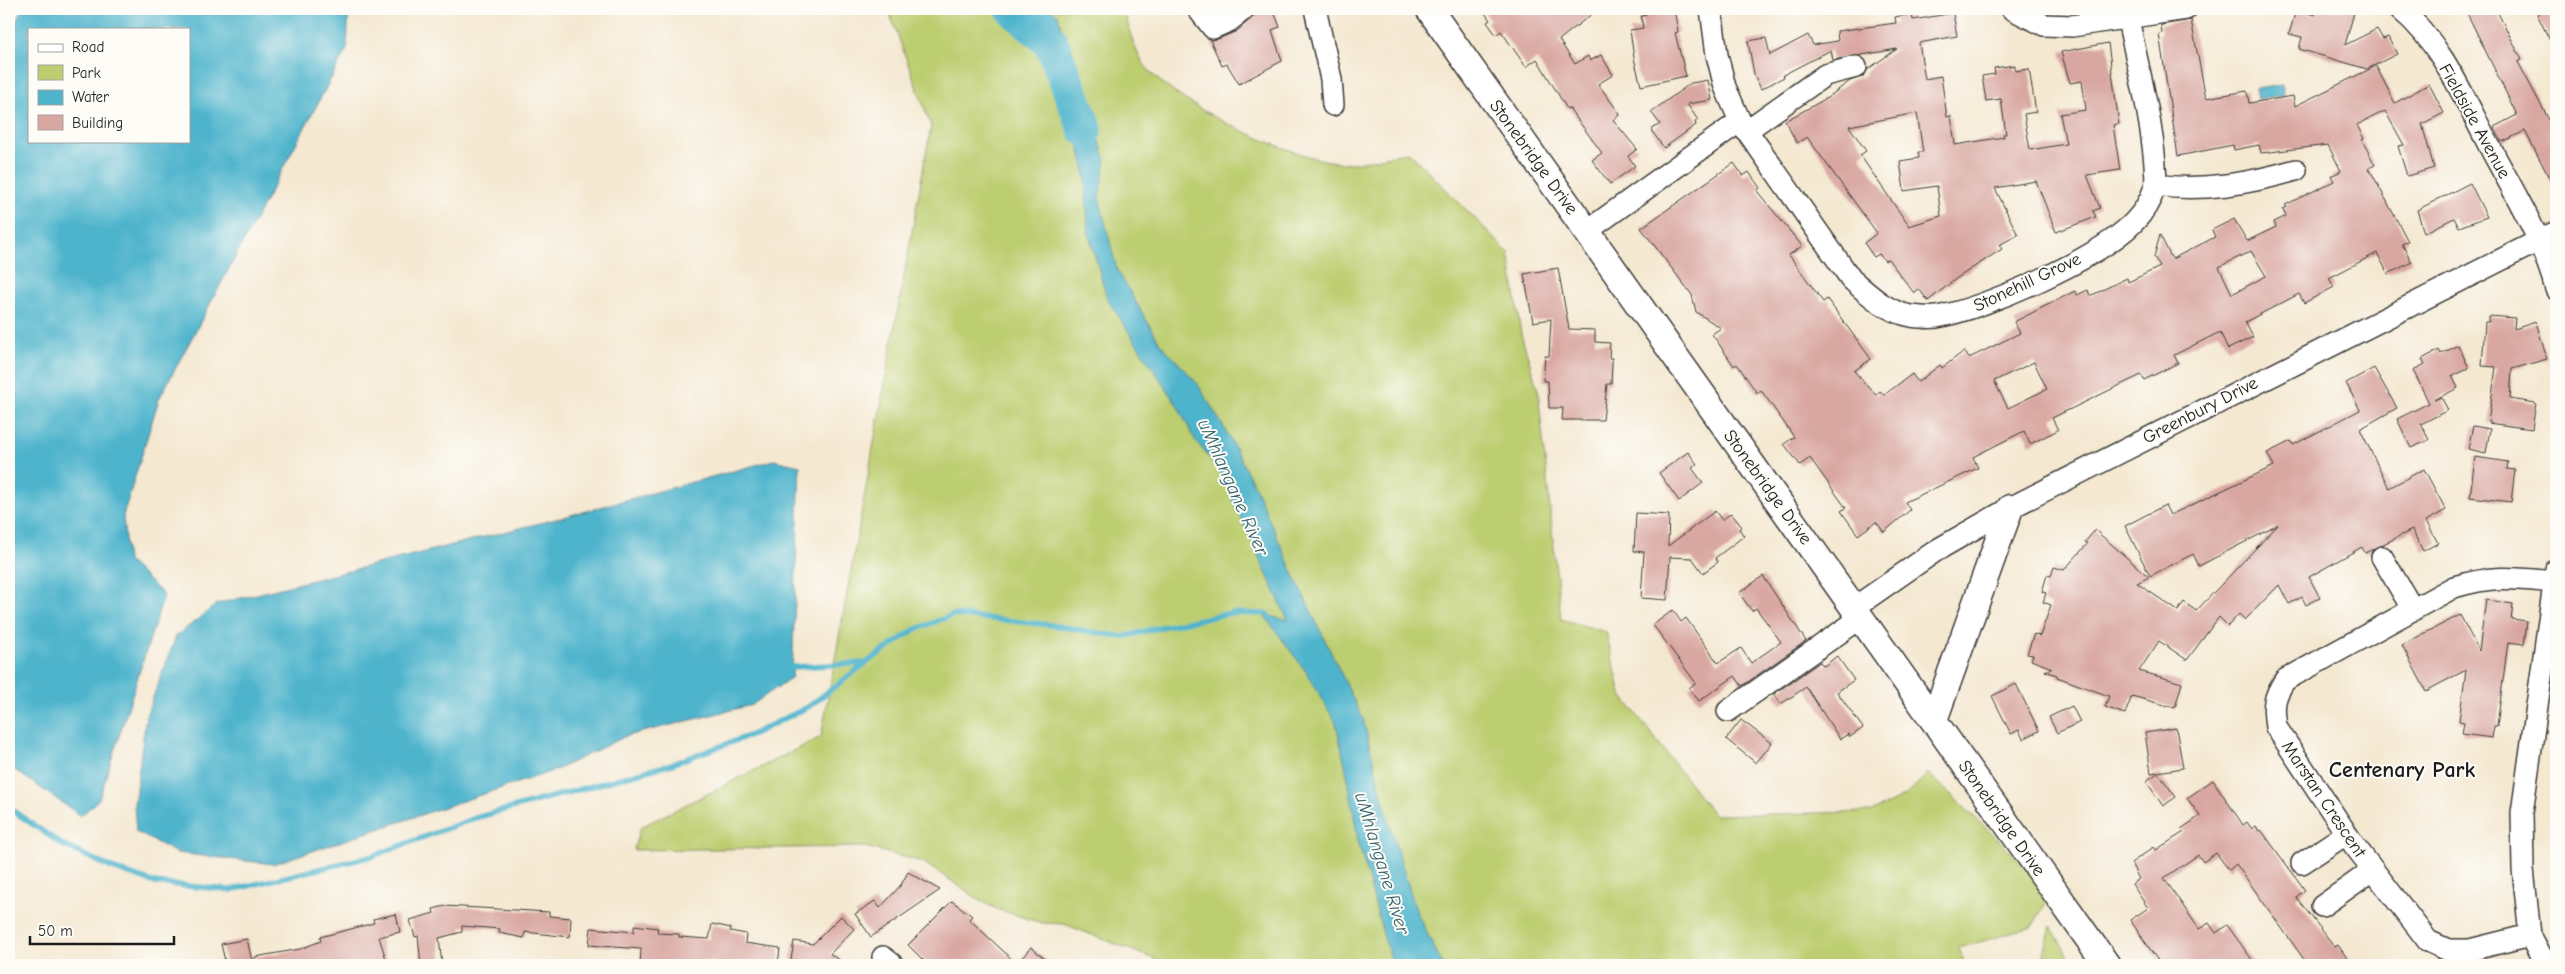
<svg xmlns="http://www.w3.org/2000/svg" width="2565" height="974" viewBox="0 0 2565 974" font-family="'Comic Neue',sans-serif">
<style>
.green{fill:#bdce71;stroke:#6c7546}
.water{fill:#4eb4cc;stroke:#356874;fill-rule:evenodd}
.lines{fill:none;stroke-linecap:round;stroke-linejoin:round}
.stream{stroke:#4eb4cc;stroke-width:5.5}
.river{stroke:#4eb4cc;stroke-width:35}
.building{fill:#d9a7a1;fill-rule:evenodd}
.minor-casing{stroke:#3c3b37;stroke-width:24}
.tertiary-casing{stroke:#3c3b37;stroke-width:29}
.minor{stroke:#fff;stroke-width:21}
.tertiary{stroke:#fff;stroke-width:26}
.labels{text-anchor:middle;stroke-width:4;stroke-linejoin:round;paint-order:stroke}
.street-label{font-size:18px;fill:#1c1c1c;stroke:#fdfcf7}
.water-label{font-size:19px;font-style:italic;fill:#32606b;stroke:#fdfcf7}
.district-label{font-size:22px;font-weight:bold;fill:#1c1c1c;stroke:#fdfcf7}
</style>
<rect width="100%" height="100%" fill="#fdfcf7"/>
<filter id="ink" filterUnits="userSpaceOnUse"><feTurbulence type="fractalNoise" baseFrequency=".02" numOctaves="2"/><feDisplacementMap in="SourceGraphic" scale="10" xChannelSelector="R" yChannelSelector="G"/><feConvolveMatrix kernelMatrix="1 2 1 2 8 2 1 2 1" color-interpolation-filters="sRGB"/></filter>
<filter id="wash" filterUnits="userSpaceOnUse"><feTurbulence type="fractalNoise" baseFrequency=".0096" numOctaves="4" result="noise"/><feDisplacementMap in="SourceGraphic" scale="20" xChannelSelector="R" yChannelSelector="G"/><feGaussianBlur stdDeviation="1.12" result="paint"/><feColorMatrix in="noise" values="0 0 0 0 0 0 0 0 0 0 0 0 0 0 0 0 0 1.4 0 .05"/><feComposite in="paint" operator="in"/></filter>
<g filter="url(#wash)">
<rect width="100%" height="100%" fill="#f4e8d1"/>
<path class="green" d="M888,9H1125C1127,25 1134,49 1143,63C1172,105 1291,158 1341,163C1357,165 1392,155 1409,152L1509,253L1521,334L1538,390L1561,619L1606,632L1621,694L1714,815L1871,812L1906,795L1928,773L2008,849L2051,894L2032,927L1959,948L1965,965H1170L1064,924L1042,923L999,910L981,901L923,862L865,847L633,850L641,827L821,737L931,126Z
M2051,926L2073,965H2038L2042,962Z"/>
<path class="water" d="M22,9H349L347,49L159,399L123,516L127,560L164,595L99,799L81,816L9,766V37ZM29,29H189V141H29Z
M1016,9H1052L1058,15L1074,74L1106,160L1099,197L1117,270L1160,343L1197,383L1226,431L1255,487L1296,580L1363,719L1388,820L1417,913L1443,965H1394L1386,945L1358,841L1348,779L1336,723L1307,673L1264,615L1288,620L1218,469L1195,440L1177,405L1107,299L1088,231L1085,171L1076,135L1068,80L1051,49L1028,17Z
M2282,85L2283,95L2258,99L2256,89Z
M774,460L800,466L792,677L752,705L626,736L556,770L273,864L177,853L136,832L134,804L146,716L176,636L217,604L556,519Z"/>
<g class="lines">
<path class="stream" d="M793,667L866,663L914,630L953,615L1051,625L1123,637L1161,627L1231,613L1267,614L1273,621
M9,808L61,844L112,868L155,883L231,890L373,856L475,818L672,764L751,735L808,707L866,663"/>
<path class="river" d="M1013,9L1051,42L1085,129"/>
</g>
<g id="blocks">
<path class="building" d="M1256,9H1273L1280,27L1272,30L1282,61L1239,84L1227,64L1222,66L1210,40L1218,39L1237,31L1252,18Z
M1482,9H1598L1559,40L1575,64L1588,56L1590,61L1601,55L1613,75L1598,84L1620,114L1613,120L1637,149L1628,156L1635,166L1610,184L1592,160L1602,153L1569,108L1567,109L1537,59L1526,67L1501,31L1496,35L1487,22L1490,20Z
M1656,9H1674L1678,32L1675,33L1686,76L1641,86L1634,58L1630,30L1643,28L1641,16L1646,15L1645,11Z
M2315,9H2355L2345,45L2377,29L2383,39L2388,37L2397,54L2367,69L2299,49L2302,37L2289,34L2296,10L2315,15Z
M2465,9H2496L2522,60L2518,62L2556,133V191L2525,131L2502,142L2494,127L2517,115Z
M2547,9H2556V53L2537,14Z
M1953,13L1957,36L1919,43L1925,79L1941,76L1947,117L1951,116L1955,145L2004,137L2003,134H2006L2001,99L1986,101L1982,76L1995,74L1994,68L2015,65V71L2029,69L2036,112L2024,114L2030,150L2066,144L2060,114L2086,110L2082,81L2070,83L2061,52L2108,43L2119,124L2113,125L2120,170L2087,175L2100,208L2093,211L2096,217L2056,232L2036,181L1995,188L2018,235L1999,245L2002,249L1957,278L1928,301L1919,289L1914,293L1888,259L1885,261L1879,254L1874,257L1864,243L1877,233L1807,137L1797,143L1785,121L1827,98L1850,81L1864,76L1868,69L1897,49L1833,60L1831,50L1783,75L1784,77L1761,89L1754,74L1748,41L1766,38L1770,55L1808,35L1813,45L1838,41L1837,31L1896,23L1895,17L1912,14L1913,20ZM1917,113L1923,152H1918L1919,158L1900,161L1904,191L1937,186L1941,216L1909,226L1860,155L1866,151L1849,126Z
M2191,20L2206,98L2247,91L2249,103L2293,96L2295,106L2376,66L2395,103L2429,84L2444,113L2422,124L2434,168L2407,176L2398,146L2404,145L2385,111L2357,125L2364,139L2362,140L2375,165L2369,168L2408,241L2402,244L2412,262L2388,274L2377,253L2329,278L2334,287L2304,303L2299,294L2245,322L2253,337L2228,349L2221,334L2218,333L2174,355L2178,363L2144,380L2141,375L2052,418L2058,430L2030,444L2024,431L1973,457L1978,468L1905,502L1910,510L1884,532L1876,522L1858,535L1841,511L1846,508L1810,458L1800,465L1784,444L1794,437L1761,390L1757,393L1737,364L1734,366L1712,334L1721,328L1696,312L1692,295L1641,228L1734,163L1743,176L1749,172L1760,188L1757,191L1802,246L1789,255L1823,302L1827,299L1871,359L1854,371L1876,395L1880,391L1884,395L1912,374L1918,382L1940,365L1942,368L1964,351L1969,358L2020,333L2014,322L2075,291L2077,295L2088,290L2090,296L2127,278L2128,282L2160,267L2154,257L2160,235L2172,259L2215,237L2212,230L2234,219L2247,241L2276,227L2274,222L2286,216L2283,209L2287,207L2285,205L2334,181L2331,176L2341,171L2328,145L2261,153L2259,145L2234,150L2233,145L2178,156L2159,34L2162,33L2161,25ZM2251,251L2266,276L2232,294L2219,267ZM2034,362L2047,389L2008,408L1994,381Z
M1708,80L1712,100L1687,104L1698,120L1695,122L1696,125L1664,148L1651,130L1660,124L1651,112L1691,83Z
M2470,183L2487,217L2459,227L2454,218L2424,233L2417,210Z
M1558,268L1569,329L1595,330V342L1610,343L1609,358H1612V365L1611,384H1607L1603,420H1562L1563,408H1549L1548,381H1543L1545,356H1549L1551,319L1533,322L1524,274Z
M2489,316L2515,318L2514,329L2536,322L2547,359L2512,369L2510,399L2536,403L2532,429L2488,423L2496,367L2482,366L2485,322H2489Z
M2458,345L2469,368L2452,376L2458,388L2434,400L2441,397L2448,410L2421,424L2429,440L2411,448L2397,419L2429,403L2413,370L2425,364L2422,359L2439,350L2441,354Z
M2374,368L2397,408L2360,429L2389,488L2424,469L2446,510L2426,521L2438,543L2423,551L2412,530L2365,553L2362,547L2309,577L2320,598L2306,605L2302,597L2289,604L2279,585L2245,620L2239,614L2228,626L2219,617L2187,660L2159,641L2139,671L2182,683L2175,708L2132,696L2125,714L2105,707L2109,696L2057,677V675L2045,671L2052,668L2031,660L2033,655L2027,654L2034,634L2040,636L2051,605L2043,602L2046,593L2042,592L2047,575L2051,576L2054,567L2064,570L2088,543L2085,542L2095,530L2149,577L2137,583L2178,611L2184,602L2196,611L2278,525L2199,566L2193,554L2150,576L2125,526L2165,505L2170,515L2274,466L2267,453L2291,441L2293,445L2360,410L2346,383Z
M2473,426L2490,429L2486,453L2468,449Z
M1688,452L1697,464L1692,468L1703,483L1679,501L1659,473Z
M2475,457L2508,462L2507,469L2515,470L2511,502L2470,497Z
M1715,511L1722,520L1731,513L1742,527L1739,529L1744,536L1715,558L1718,562L1703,573L1692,558L1670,557L1667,600L1641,598L1644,552L1634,551L1636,513L1669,515L1668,546Z
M1763,576L1806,641L1742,686L1735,676L1699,701L1689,688L1696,683L1653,625L1673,610L1681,622L1686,618L1718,663L1741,648L1751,663L1781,642L1756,608L1752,611L1739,593Z
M2486,600L2513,604L2511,619L2527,621L2524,644L2508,642L2497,726H2494L2492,738L2462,734L2464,722L2459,721L2466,670L2426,691L2402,645L2460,615L2479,651Z
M1837,656L1854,680L1837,692L1863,728L1850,737L1848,734L1840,739L1806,687L1781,704L1774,694L1820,662L1824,666Z
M2016,684L2039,731L2023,739L2019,730L2011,734L1992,696Z
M2072,706L2080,722L2057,733L2049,717Z
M1741,720L1772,743L1756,763L1726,739Z
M2176,728L2183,768L2151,773L2145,733Z
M2158,773L2176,797L2163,806L2146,781Z
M2213,780L2243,825L2247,822L2252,829L2256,826L2259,831L2261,830L2305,890L2296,897L2335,947L2338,945L2352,965H2308L2236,864L2229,870L2216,853L2203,862L2198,855L2164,878L2199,929L2209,923L2216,933L2227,925L2256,965H2161L2130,920L2148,908L2132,884L2139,879L2131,863L2154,847L2156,850L2184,832L2181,829L2200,816L2187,798Z
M908,872L940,890L871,937L855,914L875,901L880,908L901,885Z
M952,901L972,916L969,919L1017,964L1031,947L1052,965H928L908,945Z
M445,906L549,912V916L571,918L570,937L525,932L524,938L499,933L500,929L462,926V932L439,938L442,965H421L418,936L415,937L410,920L434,913L433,909Z
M396,914L400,932L379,937L388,965H322V961L304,965H255V957L300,949L321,941L320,937L374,923L373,919Z
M841,916L854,929L830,954L848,965H823L791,960L794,941L813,944Z
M712,924L731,928L730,931L746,934L745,943L780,948L778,965L741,961V964L731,963L729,965L699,961V965H640L641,949L589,945L591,928L634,932V925L658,928L657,933L679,934V937L709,939Z
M247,939L253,965H226L221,944Z"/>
</g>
</g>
<g filter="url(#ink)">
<use href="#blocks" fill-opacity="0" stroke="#3c3b37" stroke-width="1"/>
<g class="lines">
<g class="minor-casing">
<path id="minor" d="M1198,9L1213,28L1229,21L1244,9
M1315,9L1331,79L1333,105
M1711,9L1717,55L1725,87L1740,121L1851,279C1868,294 1887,312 1911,316C1919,317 1929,318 1937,317C1987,308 2099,258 2134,222C2143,213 2151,199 2155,187C2157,180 2155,171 2155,164C2151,116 2138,67 2128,19
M2012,9L2044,25L2072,26L2186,9
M2400,9C2443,44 2466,103 2492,151C2516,196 2543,240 2556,289
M1746,131L1825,75L1856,67
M2156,185C2203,192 2250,183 2296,170
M1587,231L1740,121
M2382,557L2413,610
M1855,607L1937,550L2010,508L2556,232
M1728,711L1862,617
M2302,863L2346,834
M2322,906L2373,870
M2530,935L2470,950H2448L2428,941L2354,845L2276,727C2273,706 2273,698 2285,680L2454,587C2495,575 2513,578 2554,582
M883,957L893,965
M2546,965L2530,935L2523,869L2522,813L2556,570"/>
</g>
<g class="tertiary-casing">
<path id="tertiary" d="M1429,9L2107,965
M1934,720L2010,508"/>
</g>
<use href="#minor" class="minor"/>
<use href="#tertiary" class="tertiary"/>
</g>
</g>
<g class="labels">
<g class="street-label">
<text transform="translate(2475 121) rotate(61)" y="6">Fieldside Avenue</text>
<text transform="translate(1534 157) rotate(54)" y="6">Stonebridge Drive</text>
<text transform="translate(2027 282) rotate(-25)" y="6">Stonehill Grove</text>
<text transform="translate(2200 410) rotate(-27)" y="6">Greenbury Drive</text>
<text transform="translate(1768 487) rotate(54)" y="6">Stonebridge Drive</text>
<text transform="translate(2324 799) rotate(56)" y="6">Marstan Crescent</text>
<text transform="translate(2002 818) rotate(55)" y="6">Stonebridge Drive</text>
</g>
<g class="water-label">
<text transform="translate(1234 487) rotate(66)" y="7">uMhlangane River</text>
<text transform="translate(1383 863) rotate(73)" y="7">uMhlangane River</text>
</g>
<g class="district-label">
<text x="2402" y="777">Centenary Park</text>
</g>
</g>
<rect width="2565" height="974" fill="none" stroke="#fdfcf7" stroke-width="30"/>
<rect x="28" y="28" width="162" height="115" fill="#fdfcf7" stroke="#a3a29f"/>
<rect x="38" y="44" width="25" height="8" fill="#ffffff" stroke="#a3a29f"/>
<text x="72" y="52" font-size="15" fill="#1c1c1c">Road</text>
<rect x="38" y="65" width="25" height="15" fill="#bdce71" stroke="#a3a29f"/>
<text x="72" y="78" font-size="15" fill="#1c1c1c">Park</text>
<rect x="38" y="90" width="25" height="15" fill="#4eb4cc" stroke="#a3a29f"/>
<text x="72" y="102" font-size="15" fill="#1c1c1c">Water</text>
<rect x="38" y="115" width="25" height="15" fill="#d9a7a1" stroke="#a3a29f"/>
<text x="72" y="128" font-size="15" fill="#1c1c1c">Building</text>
<path d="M30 936v8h144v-8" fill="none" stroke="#1c1c1c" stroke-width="2.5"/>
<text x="38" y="936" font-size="15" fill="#1c1c1c" stroke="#fdfcf7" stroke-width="4" paint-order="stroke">50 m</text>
</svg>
